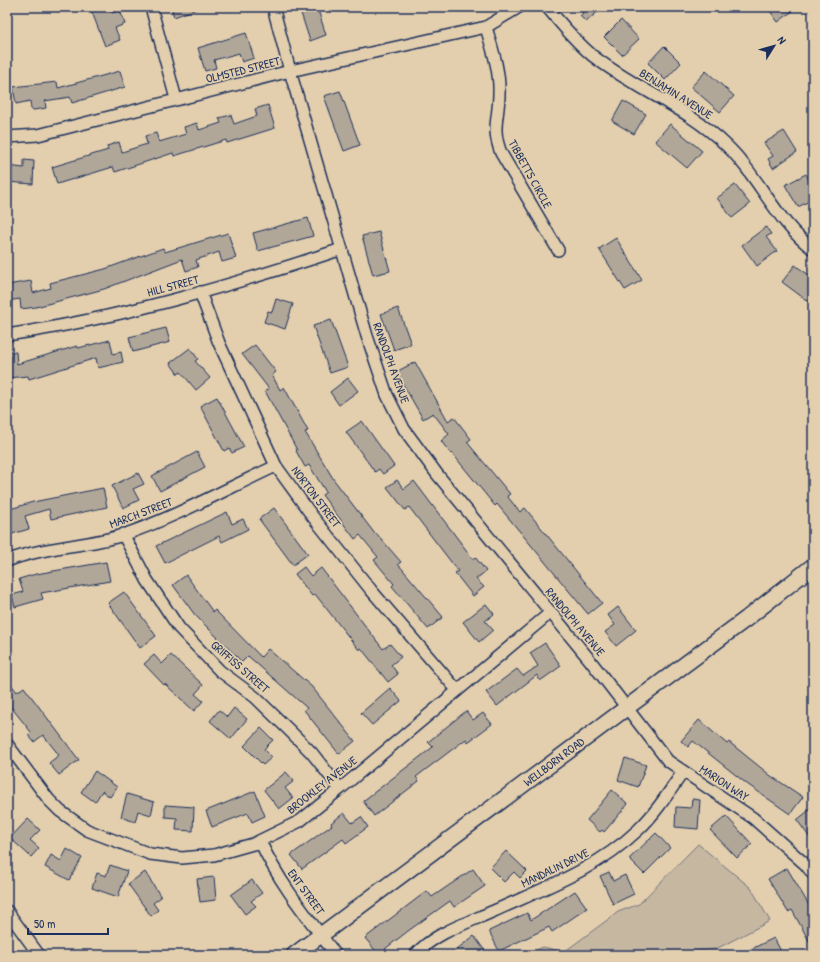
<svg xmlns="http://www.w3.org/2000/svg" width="820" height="962" viewBox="0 0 820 962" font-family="'Patrick Hand',sans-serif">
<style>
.green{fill:#c6b7a1;stroke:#707380}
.building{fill:#b1a799;stroke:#1b2f5e}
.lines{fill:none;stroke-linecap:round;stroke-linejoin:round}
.street-casing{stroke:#1b2f5e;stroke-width:14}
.secondary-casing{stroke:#1b2f5e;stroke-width:18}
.street{stroke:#e3cfad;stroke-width:11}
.secondary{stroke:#e3cfad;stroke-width:15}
.labels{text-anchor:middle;stroke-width:3.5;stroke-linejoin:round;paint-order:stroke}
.street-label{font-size:12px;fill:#1b2f5e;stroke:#e3cfad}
</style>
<rect width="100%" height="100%" fill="#e3cfad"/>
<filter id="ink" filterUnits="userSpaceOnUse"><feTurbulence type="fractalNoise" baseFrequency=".025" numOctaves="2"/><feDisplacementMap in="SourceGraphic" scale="8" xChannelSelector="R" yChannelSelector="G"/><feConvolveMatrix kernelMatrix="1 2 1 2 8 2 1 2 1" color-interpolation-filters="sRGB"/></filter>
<g filter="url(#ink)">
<path class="green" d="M698,844L751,888L770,921L716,949L656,955H525L543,947L564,952L618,912L639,904Z"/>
<path class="building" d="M90,7H110L112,13L120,10L125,24L115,28L120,40L105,46Z
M171,7H199V8L174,17Z
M299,7H317L326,35L310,41Z
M578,7H603L586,22L580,16L583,13Z
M767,7H798L778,22Z
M621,20L639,39L622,55L604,37Z
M246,33L254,58L242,62L239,53L214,60L216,68L205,71L198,48Z
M664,46L681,63L665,80L648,63Z
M120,71L125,87L72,103L70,97L45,101L46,108L34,110L31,109L30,101L16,104L13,87L57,82L58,88Z
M706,71L734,96L720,112L691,87Z
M340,91L360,145L344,151L324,96Z
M623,101L646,114L634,134L612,121Z
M268,105L275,128L227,143L226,140L174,156L173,153L115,172L113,167L57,184L52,167L108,150L107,146L119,142L122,152L147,144L145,136L156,133L159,142L186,134L184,127L197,123L199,130L221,123L219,118L231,115L234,124L257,116L255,109Z
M670,124L702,151L687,168L655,141Z
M784,131L797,152L773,168L768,159L773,156L764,143Z
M24,160L34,161L33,184L7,182V166L24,168Z
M806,174L813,187V199L798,207L785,185Z
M735,185L750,204L732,218L717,198Z
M308,218L313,236L258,251L253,233Z
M766,227L771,234L766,237L777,251L757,266L742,245Z
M379,232L390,271L373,275L362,236Z
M228,233L236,258L222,262L219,252L196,260L198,267L186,271L182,259L104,289L36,307L21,309L20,299L7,301V285L31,281L33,293L51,288L50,283L105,269L163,248L165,252Z
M616,238L642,280L625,290L599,249Z
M795,265L813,278V305L782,282Z
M276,299L293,304L285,329L264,322L268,311L272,312Z
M398,308L411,344L394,350L381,314Z
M331,320L348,367L330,373L313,326Z
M166,328L170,342L133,352L129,337Z
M110,340L113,354L121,352L123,362L98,368L96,358L29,379L28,376L7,378V353L16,352L17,364L77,346L78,348Z
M255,345L276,372L272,375L280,390L284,387L308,431L305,432L334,480L375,534L376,533L401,562L398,564L443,617L428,629L392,586L394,584L374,560L378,557L360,535L355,539L322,495L326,492L309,465L305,467L296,451L297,450L265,391L269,389L242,354Z
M190,348L198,359L195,361L210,378L196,390L181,372L178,374L170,363Z
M415,362L448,421L454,417L471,439L467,442L510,494L507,496L520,512L525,508L602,603L588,614L497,504L495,506L452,453L451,454L441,441L449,434L433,413L423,419L396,372Z
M348,378L358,391L339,405L330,392Z
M217,397L244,447L232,453L229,448L224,451L200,406Z
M362,421L394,466L383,474L379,469L375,472L346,432Z
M197,452L205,467L160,491L152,476Z
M138,473L144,484L133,489L139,500L123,508L112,486Z
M397,480L404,489L414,481L473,559L475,557L486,571L476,579L484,587L473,596L455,573L458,571L409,507L405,510L387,487Z
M103,488L107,507L51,519L49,509L25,516L29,529L12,534L7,510L33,502Z
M274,508L308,554L293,565L259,519Z
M227,512L232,524L243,519L248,529L222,542L219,536L165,563L156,546Z
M106,562L110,581L41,593L43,599L15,607L12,595L23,592L19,579L36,574Z
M304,567L311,576L321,568L383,649L390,644L401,657L391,665L398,674L388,682L361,648L359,650L315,594L312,596L295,574Z
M186,575L213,612L215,610L261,657L268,649L312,687L355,741L339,754L304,710L307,708L248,656L242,662L195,615L173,585Z
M124,592L156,636L140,648L108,603Z
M486,604L494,614L485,621L493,630L479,642L463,622Z
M618,607L636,630L616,646L605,632L615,625L608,615Z
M545,643L561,666L540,681L537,675L497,706L486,692L517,669L523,676L538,666L530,653Z
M154,655L162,664L171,655L203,685L195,694L203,701L194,711L165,684L164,685L144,664Z
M7,679L17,692L24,687L79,760L59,775L49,763L59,755L43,735L34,742L28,735L31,732L7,702Z
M390,688L401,701L372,725L361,713Z
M234,708L247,719L231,739L210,721L219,710L227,717Z
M466,711L473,720L483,713L492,724L468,742L466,739L416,777L419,781L374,816L363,801L433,747L428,742Z
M699,720L727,744L729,742L771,776L803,797L790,814L747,784L693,741L688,747L681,741Z
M261,728L273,740L264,749L272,757L263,765L244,746Z
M625,758L646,765L638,787L618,780Z
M95,771L117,787L110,797L102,791L95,802L81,792Z
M286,772L294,781L285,788L293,798L279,809L264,790Z
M612,790L628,804L604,832L602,830L600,832L587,820Z
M255,791L265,816L252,822L248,813L212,827L206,811Z
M127,794L154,802L151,815L138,811L135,822L121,817Z
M692,799L700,800L698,829L675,827L676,807L691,808Z
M165,805L194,807L193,831L176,830L177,818L165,817Z
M813,807V842L797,820Z
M344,813L352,823L361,817L368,827L346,843L343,839L302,869L291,855L332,825L331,823Z
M726,816L752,844L737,858L710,830Z
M28,819L40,830L30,840L39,848L31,857L10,838Z
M656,833L670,848L644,874L629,859Z
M67,849L82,858L69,880L45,867L51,855L61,861Z
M506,851L527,871L520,878L514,872L504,882L490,868Z
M110,865L127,871L118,897L92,888L97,873L106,876Z
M787,868L813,912V948L792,910L788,912L768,879Z
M473,869L485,886L454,907L450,901L408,931L385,949L390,955H379L365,938L427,891L432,897Z
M145,872L161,897L153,903L158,910L151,916L128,884Z
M609,872L613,881L625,875L634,894L613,904L600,876Z
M214,877L216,900L200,902L197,879Z
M252,880L262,893L251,901L256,906L245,914L231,895Z
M575,891L587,908L552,932L549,927L499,951L489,931L527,913L531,920Z
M474,936L488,955H449Z
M774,938L783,955H739Z"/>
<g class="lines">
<g class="street-casing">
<path id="street" d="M151,7L176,99
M273,7L290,71L367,336L387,395L404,429L437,474L589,659L668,761L753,818L805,864L813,874
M547,7C561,24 576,42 593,56C635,89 687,107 726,145C759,176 776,222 813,249
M486,27C492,48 500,71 499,93C499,119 491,127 501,153L558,250
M7,137L38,135L290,71L486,27L519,7
M200,292L219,343L276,466L313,517L371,590L457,690
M7,335C121,318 233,285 342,249
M123,534L147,580L179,628L220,671L255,697L289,730L312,753L340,789
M7,561C44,546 85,547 123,535C176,517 226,489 276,466
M7,744L49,800L60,811L87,830L150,854L182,858L214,855L253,844L300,821L340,789L550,613
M260,841C279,883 308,918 336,955
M7,911L39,955
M415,955C434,933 467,923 494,911C545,888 597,869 638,830C656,813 669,792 683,772"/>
</g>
<g class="secondary-casing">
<path id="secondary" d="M294,955L746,619L813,566"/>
</g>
<use href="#street" class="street"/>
<use href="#secondary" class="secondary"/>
</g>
</g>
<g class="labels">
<g class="street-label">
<text transform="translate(243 70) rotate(-14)" y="4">OLMSTED STREET</text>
<text transform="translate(676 94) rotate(32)" y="4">BENJAMIN AVENUE</text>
<text transform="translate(530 174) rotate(61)" y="4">TIBBETTS CIRCLE</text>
<text transform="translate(173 286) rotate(-15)" y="4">HILL STREET</text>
<text transform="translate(391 363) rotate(70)" y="4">RANDOLPH AVENUE</text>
<text transform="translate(316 497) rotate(53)" y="4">NORTON STREET</text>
<text transform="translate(141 513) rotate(-21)" y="4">MARCH STREET</text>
<text transform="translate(575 622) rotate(50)" y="4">RANDOLPH AVENUE</text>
<text transform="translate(240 667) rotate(41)" y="4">GRIFFISS STREET</text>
<text transform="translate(554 762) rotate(-37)" y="4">WELLBORN ROAD</text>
<text transform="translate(724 783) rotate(33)" y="4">MARION WAY</text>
<text transform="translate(322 785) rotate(-38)" y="4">BROOKLEY AVENUE</text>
<text transform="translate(555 868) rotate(-26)" y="4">MANDALIN DRIVE</text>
<text transform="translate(306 892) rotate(54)" y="4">ENT STREET</text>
</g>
</g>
<rect width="820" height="962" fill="none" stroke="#e3cfad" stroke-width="24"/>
<rect x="12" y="12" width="796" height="938" fill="none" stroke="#1b2f5e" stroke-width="1.5" filter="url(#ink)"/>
<g transform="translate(774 46) rotate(53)" stroke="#e3cfad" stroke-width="3" paint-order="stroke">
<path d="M0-3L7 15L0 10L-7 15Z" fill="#1b2f5e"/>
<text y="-6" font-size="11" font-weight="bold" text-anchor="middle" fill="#1b2f5e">N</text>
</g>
<path d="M28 928v6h80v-6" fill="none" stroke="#1b2f5e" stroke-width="2"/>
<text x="34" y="928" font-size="12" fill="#1b2f5e" stroke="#e3cfad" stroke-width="3" paint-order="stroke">50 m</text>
</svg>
